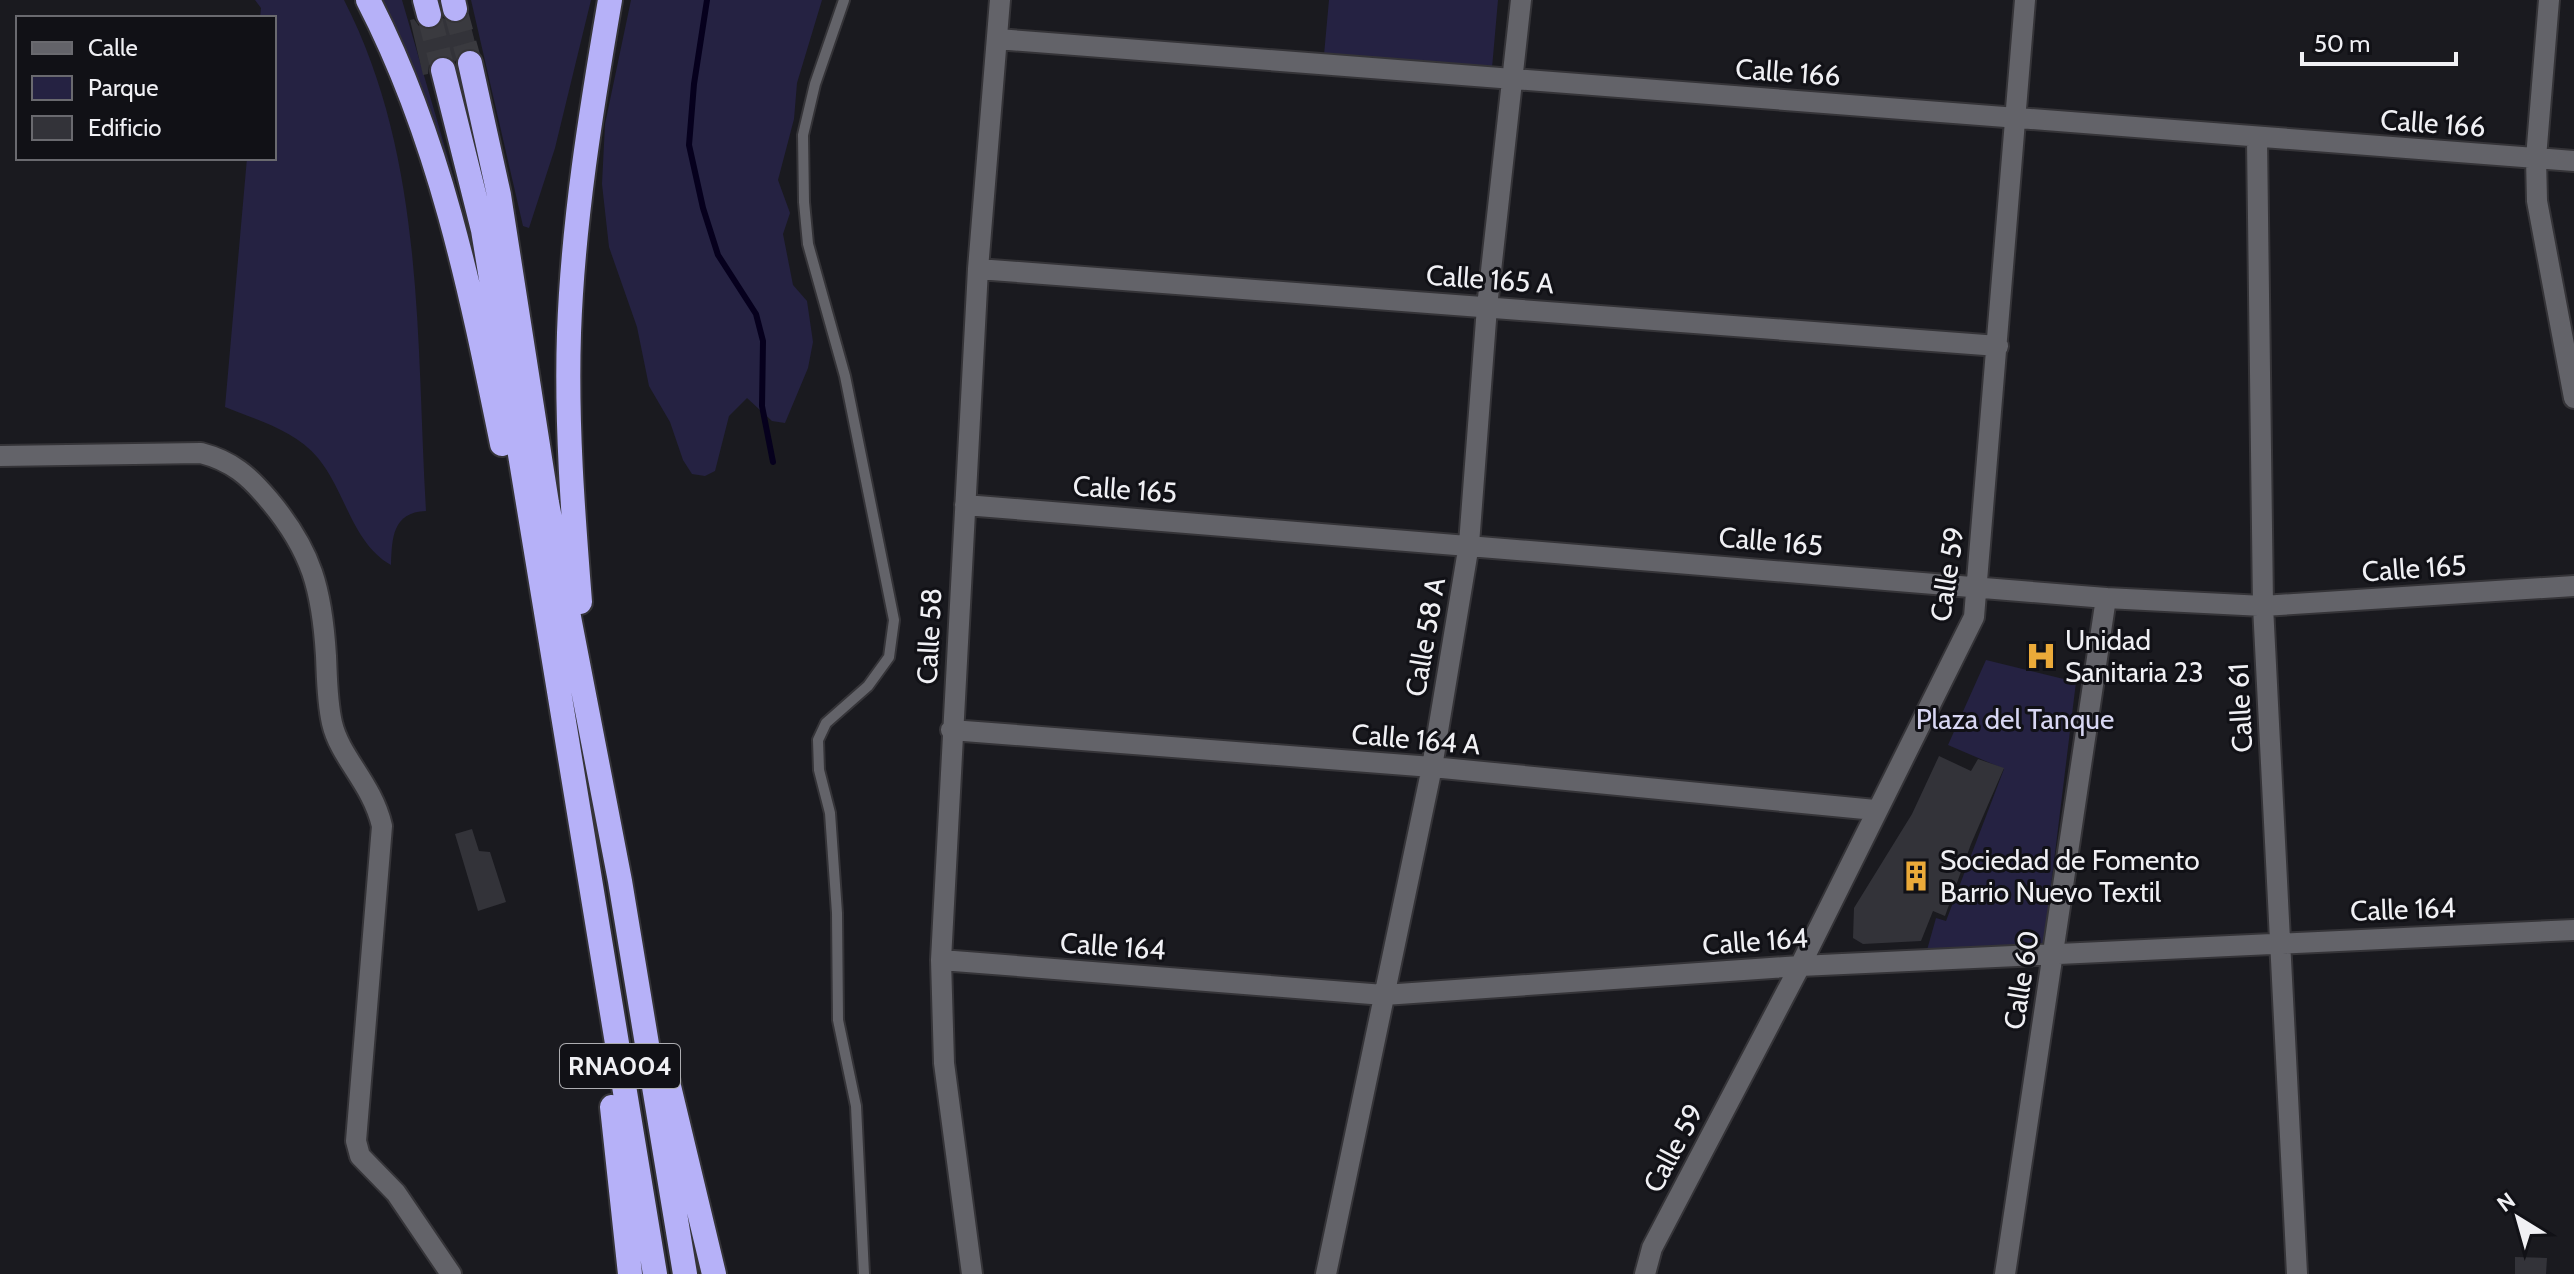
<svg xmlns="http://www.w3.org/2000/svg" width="2574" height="1274" viewBox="0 0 2574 1274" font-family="Cabin,sans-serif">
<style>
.green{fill:#252242}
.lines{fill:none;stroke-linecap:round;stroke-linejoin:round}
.stream{stroke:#06001d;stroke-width:6}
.building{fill:#333339}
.motorway-tunnel{stroke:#3a3a3f;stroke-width:24;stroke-dasharray:24 12;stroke-linecap:butt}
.service-casing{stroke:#353438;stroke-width:14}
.minor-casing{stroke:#353438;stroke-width:24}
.motorway-casing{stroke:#353438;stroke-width:28}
.service{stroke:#636369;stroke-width:10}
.minor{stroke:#636369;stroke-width:20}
.motorway{stroke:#b6b1f8;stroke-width:24}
.labels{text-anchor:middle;stroke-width:6;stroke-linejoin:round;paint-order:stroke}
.shield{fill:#111116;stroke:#adadb1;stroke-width:2}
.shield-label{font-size:26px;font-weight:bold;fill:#f0f0f4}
.street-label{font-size:28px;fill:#f0f0f4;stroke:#111116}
.poi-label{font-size:28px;fill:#f0f0f4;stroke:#111116;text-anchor:start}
.park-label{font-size:28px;fill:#d8d7f3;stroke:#111116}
</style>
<rect width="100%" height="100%" fill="#1a1a1f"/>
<path class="green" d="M255,0H344C425,158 416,338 426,511C392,512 392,539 391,565C352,543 346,492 318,458C295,430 257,420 225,407L247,158H274V18H260L261,8Z
M380,0H402L455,182L452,184Z
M471,0H591L555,148L529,228L523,226Z
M631,0H822L797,83L794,119L778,180L790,213L783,234L793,285L807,301L813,342L808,368L785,423L772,421L747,398L729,416L715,471L705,476L692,474L683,460L670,422L649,386L637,327L609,247L602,184L605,124Z
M1329,0H1498L1492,68L1324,55Z
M1986,660L2076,682L2044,943L1927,950L1936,918L1946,921L2004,769L1948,745Z"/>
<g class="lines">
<path class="stream" d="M707,0L694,84L689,145L703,208L718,255L756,314L763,341L762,406L773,462"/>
</g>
<path class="building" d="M468,15L477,50L461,51L455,62L448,56H439L429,65L428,74L423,75L410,20L414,19L419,26L432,30L443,18L457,24Z
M1939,756L1971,771L1978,759L2004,768L1971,844L1945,916L1933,911L1921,941L1863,944L1853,938L1854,908L1912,814Z
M472,829L479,851L490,852L506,902L478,911L455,834Z
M2515,1257L2547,1258L2546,1274H2515Z"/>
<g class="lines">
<path class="motorway-tunnel" d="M455,9L470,63
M429,15L443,70"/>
<g class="service-casing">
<path id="service" d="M844,0L815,84L803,135L804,202L808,244L845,376L894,620L889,657L868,686L826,723L818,740L819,770L830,813L837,913L838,1020L856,1106L864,1274"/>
</g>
<g class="minor-casing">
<path id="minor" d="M2549,0L2536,158L2537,201L2574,398
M997,39L2574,161
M2257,139L2263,606L2297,1274
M978,269L1998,346
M0,456L201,453C232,461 249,476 269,500C312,551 322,590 326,656C327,678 327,701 332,723C340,758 372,783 382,826L356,1141L360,1156L396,1193L451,1274
M965,505L2106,598L2263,606L2574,586
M951,730L1432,767L1875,810
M941,960L1384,995L1800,966L2574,930
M972,1274L944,1063L941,960L978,269L1000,0
M1326,1274L1432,767L1469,544L1487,307L1521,0
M1645,1274L1652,1248L1800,966L1974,617L2025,0
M2005,1274L2106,598"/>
</g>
<g class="motorway-casing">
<path id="motorway" d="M368,0C440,139 471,292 502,444
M425,0L429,15
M453,0L455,9
M470,63L499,195L547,503L620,881L685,1274
M443,70L483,230L655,1274
M580,602C573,513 566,423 569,333C573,221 591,111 610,0
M668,1082L714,1274
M612,1107L630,1274"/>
</g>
<use href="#service" class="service"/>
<use href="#minor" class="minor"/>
<use href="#motorway" class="motorway"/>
</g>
<defs>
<g id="hospital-bare" transform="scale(2.4)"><path d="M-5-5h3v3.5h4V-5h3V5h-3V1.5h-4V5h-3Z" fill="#ebaa39" stroke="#111116" stroke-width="2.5" paint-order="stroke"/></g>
<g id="building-bare" transform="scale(2.4)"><path d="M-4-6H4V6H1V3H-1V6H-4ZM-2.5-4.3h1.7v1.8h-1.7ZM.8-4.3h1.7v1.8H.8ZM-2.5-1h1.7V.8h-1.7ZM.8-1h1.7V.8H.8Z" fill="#ebaa39" stroke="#111116" stroke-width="2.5" paint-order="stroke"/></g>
</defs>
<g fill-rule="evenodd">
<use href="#hospital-bare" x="2041" y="656"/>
<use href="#building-bare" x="1916" y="876"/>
</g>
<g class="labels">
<rect class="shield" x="560" y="1044" width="120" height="44" rx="6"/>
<g class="shield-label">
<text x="620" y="1075">RNA004</text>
</g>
<g class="street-label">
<text transform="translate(1788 72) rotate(4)" y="10">Calle 166</text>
<text transform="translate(2433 123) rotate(4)" y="10">Calle 166</text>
<text transform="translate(1490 279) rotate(4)" y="10">Calle 165 A</text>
<text transform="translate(1125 489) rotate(4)" y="10">Calle 165</text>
<text transform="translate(1771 541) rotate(5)" y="10">Calle 165</text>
<text transform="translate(2414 568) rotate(-4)" y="10">Calle 165</text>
<text transform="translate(1947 574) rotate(-81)" y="10">Calle 59</text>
<text transform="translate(929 636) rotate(-87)" y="10">Calle 58</text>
<text transform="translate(1425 637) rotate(-80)" y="10">Calle 58 A</text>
<text transform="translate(2240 708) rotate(-93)" y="10">Calle 61</text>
<text transform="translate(1416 739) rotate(5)" y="10">Calle 164 A</text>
<text transform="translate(2403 909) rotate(-2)" y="10">Calle 164</text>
<text transform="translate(1755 941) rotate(-4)" y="10">Calle 164</text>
<text transform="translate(1113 946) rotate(4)" y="10">Calle 164</text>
<text transform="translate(2021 980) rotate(-81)" y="10">Calle 60</text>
<text transform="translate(1673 1148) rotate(-62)" y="10">Calle 59</text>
</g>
<g class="poi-label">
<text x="2065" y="650">Unidad<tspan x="2065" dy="32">Sanitaria 23</tspan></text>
<text x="1940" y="870">Sociedad de Fomento<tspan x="1940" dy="32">Barrio Nuevo Textil</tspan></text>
</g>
<g class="park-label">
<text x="2015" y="729">Plaza del Tanque</text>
</g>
</g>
<rect x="16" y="16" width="260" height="144" fill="#111116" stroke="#6a6a6f" stroke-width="2"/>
<rect x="32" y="42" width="40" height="12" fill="#636369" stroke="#6a6a6f" stroke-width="2"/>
<text x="88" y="56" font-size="24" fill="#f0f0f4">Calle</text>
<rect x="32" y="76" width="40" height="24" fill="#252242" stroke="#6a6a6f" stroke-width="2"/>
<text x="88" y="96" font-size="24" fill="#f0f0f4">Parque</text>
<rect x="32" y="116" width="40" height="24" fill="#333339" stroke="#6a6a6f" stroke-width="2"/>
<text x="88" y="136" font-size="24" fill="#f0f0f4">Edificio</text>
<g transform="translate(2518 1218) rotate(323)" stroke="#111116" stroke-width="6" paint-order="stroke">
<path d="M0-6L14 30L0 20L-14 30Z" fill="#f0f0f4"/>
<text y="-12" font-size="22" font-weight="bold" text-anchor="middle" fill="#f0f0f4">N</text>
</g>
<path d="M2302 52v12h154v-12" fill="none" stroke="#f0f0f4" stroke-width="4"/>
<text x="2314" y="52" font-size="24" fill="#f0f0f4" stroke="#111116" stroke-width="6" paint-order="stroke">50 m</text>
</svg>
